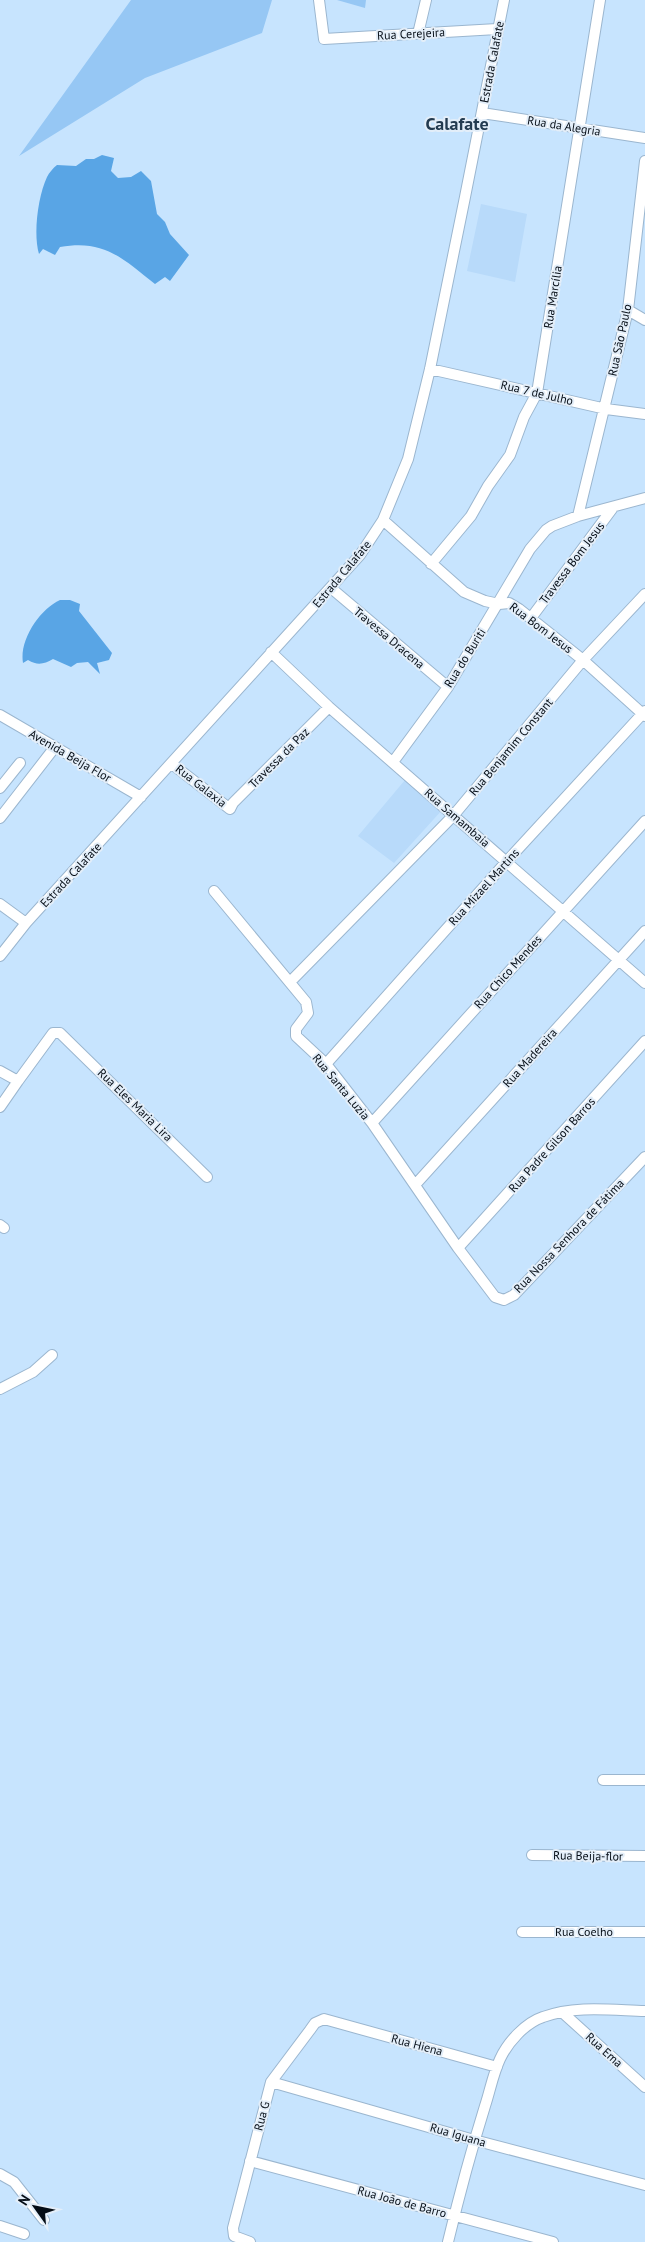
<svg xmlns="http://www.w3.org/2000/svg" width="645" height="2242" viewBox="0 0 645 2242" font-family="'PT Sans',sans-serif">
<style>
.built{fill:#b8dafa}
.green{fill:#96c7f4}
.water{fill:#59a5e5}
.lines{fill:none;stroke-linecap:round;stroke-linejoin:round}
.minor-casing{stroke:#9bb6cf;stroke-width:12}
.minor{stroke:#fff;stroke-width:10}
.labels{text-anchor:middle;stroke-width:4;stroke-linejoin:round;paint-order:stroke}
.street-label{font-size:12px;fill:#050d16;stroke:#e3eef9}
.district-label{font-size:18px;font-weight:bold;fill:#233b50;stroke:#e3eef9}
</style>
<rect width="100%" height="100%" fill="#c7e4fe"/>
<path class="built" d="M481,204L527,214L515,282L467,271Z
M405,780L443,809L394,863L358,836Z"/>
<path class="green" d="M131,0H272L262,33L145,78L19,156Z
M337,0H366L365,8Z"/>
<path class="water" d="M102,155L114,158L111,171L118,178L131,177L141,171L151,181L157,214L165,222L170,234L189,255L170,281L165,277L155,284C122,258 104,239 60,247L55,255L43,249L39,254C33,234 38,196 47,177C49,173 53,168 57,165L76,166L86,159H94Z
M60,600H70L80,604L79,611L112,653L109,660L97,663L100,674L88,662L77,663L71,667L53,659C44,664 38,666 28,660L23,663C19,640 40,609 60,600Z"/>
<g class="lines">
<g class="minor-casing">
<path id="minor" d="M319,0L324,39L497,29
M418,34L426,0
M482,113L645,138
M628,310L645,320
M430,369L606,409L645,414
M578,516L628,310L645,161
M383,520L464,592L485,601L499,604L509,603L519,609L583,660L645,716
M431,564L471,516L488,486L510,455L524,417L537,393L600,0
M331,588L448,687
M531,618L612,509
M271,652L329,707L645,983
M0,715L141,797
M393,762L448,687L530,549L546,530L552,526L578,516L645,498
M172,764L230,809L233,803L329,707
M0,788L20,763
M0,818L55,747
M214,891L306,1002L308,1013L296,1029V1036L326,1064L372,1123L458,1248L495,1297L504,1300L514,1295L645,1157
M0,904L26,923
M0,956L26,923L360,555L383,520L408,459L430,369L465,197L504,0
M290,982L453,816L583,660L645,594
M326,1064L507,861L645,711
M0,1071L18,1081L53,1033H60L207,1177
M0,1107L18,1081
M372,1123L645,821
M415,1185L645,931
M0,1225L4,1228
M458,1248L645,1041
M0,1389L33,1372L52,1355
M603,1780H645
M532,1855L645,1856
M522,1932H645
M562,2012L645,2087
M271,2082L474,2140L645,2185
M250,2161L553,2242
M0,2174L14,2182L44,2220
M0,2226L24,2234
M250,2242L234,2236L233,2228L271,2082L310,2030L315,2023L324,2019L497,2067
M448,2242C459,2196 471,2151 485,2106C490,2091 493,2074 500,2059C508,2042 525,2023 543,2017C575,2005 611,2010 645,2011"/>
</g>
<use href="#minor" class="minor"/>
</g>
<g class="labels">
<g class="street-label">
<text transform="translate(411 34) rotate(-3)" y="4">Rua Cerejeira</text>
<text transform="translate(492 62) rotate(-79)" y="4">Estrada Calafate</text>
<text transform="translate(564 126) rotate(9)" y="4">Rua da Alegria</text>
<text transform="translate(553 297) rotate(-81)" y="4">Rua Marcília</text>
<text transform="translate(620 340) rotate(-78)" y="4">Rua São Paulo</text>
<text transform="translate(537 393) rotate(13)" y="4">Rua 7 de Julho</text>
<text transform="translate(572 563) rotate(-53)" y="4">Travessa Bom Jesus</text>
<text transform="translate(342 574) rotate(-50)" y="4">Estrada Calafate</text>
<text transform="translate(541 628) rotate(37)" y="4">Rua Bom Jesus</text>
<text transform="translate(389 638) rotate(40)" y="4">Travessa Dracena</text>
<text transform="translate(465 658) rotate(-58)" y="4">Rua do Buriti</text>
<text transform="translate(511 747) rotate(-50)" y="4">Rua Benjamim Constant</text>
<text transform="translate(70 756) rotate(30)" y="4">Avenida Beija Flor</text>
<text transform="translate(279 758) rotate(-45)" y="4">Travessa da Paz</text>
<text transform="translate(201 786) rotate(38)" y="4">Rua Galaxia</text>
<text transform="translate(457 818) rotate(41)" y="4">Rua Samambaia</text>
<text transform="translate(71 875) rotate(-47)" y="4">Estrada Calafate</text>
<text transform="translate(484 887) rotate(-48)" y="4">Rua Mizael Martins</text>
<text transform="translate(508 972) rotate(-48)" y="4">Rua Chico Mendes</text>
<text transform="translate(530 1058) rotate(-48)" y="4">Rua Madereira</text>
<text transform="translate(341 1087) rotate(50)" y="4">Rua Santa Luzia</text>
<text transform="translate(135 1105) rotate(44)" y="4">Rua Eles Maria Lira</text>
<text transform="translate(552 1145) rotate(-48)" y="4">Rua Padre Gilson Barros</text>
<text transform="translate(569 1236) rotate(-46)" y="4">Rua Nossa Senhora de Fátima</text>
<text transform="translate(588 1856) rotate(1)" y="4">Rua Beija-flor</text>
<text x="584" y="1936">Rua Coelho</text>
<text transform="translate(417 2045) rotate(15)" y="4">Rua Hiena</text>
<text transform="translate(604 2050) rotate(42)" y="4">Rua Ema</text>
<text transform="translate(262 2116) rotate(-75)" y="4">Rua G</text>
<text transform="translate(458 2135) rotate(16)" y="4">Rua Iguana</text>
<text transform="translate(402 2202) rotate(15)" y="4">Rua João de Barro</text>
</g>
<g class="district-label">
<text x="457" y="130">Calafate</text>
</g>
</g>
<g transform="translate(35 2207) rotate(303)" stroke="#e3eef9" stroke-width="4" paint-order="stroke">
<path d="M0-4L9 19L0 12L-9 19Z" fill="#050d16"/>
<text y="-8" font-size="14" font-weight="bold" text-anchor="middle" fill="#050d16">N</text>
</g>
</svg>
